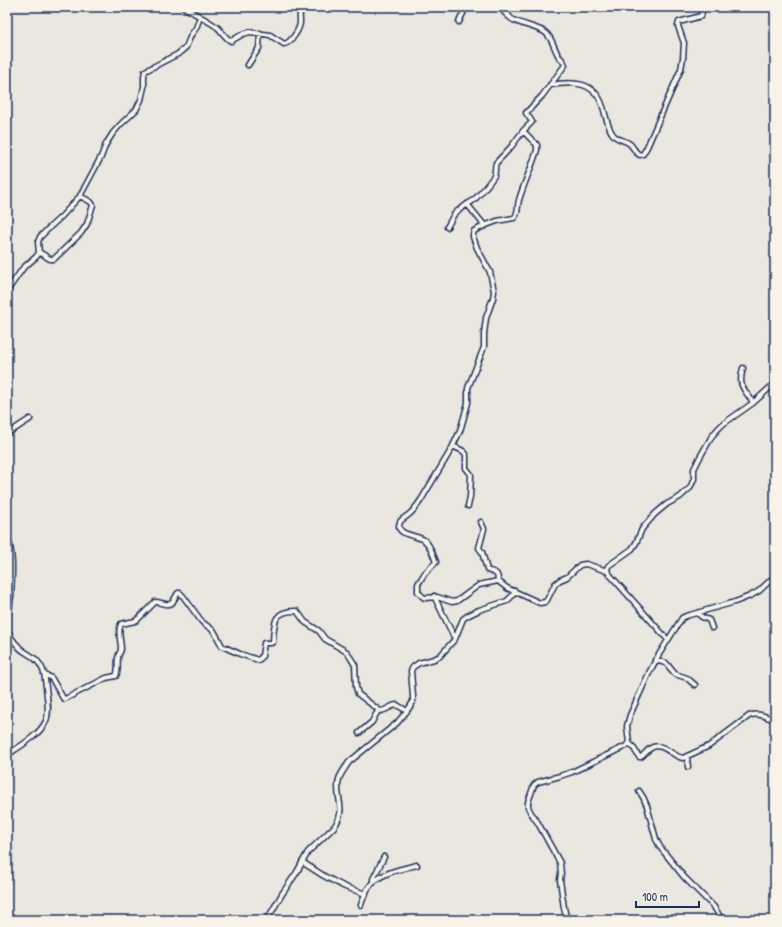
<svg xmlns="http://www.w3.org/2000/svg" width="782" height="927" viewBox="0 0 782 927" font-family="'Patrick Hand',sans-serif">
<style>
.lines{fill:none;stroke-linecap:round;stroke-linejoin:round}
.street-casing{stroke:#1b2f5e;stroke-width:7}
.street{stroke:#f7f3e8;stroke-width:4}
</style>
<rect width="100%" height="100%" fill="#eae7e0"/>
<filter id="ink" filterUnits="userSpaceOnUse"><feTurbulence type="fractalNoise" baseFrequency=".025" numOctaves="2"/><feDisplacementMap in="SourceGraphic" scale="8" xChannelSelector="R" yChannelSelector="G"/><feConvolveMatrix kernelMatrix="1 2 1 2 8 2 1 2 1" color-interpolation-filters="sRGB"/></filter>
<g filter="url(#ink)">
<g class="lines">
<g class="street-casing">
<path id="street" d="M184,7C195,14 207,20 217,27C222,31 225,38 231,41L243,34L250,32L270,35L284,44C291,43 300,29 300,22C300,17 299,14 301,9C307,6 313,10 318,7
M501,7L504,12L508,16
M459,22L466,7
M248,65L259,48L260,33
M550,85C573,81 595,81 603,107C606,116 607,125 612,133C617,141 624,139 630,144C634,148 635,153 640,155L643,154L647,147L681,69L683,58L684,43L678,26L679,22L701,16C703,12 701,10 699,7
M467,204L485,226
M447,227C449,224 451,220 453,216C458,208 469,205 476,198C482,192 489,183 494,176C496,172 494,168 496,163L511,147L523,131
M39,252L50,259H54L81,233L87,224L93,205L91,202L80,196
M7,291L23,268L36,257L39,253L38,242L40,237L50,227L62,216L80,196L101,157L106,144L113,133L121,124L136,110L141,100L144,87V76L145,71L178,54L186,47L191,35L196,28L200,17
M743,368C738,386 743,388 753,402
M7,434L30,419
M453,446L463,451L466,454V468L470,473L471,475L470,497L468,506
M481,522L484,529L479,548L482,552L487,570C494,573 498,571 498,581L507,588L540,603L545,602L547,600L555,584L560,580L567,577L580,565L586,564L607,571
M7,535C14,554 12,576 11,596C10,607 7,618 8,629C9,635 15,643 19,647C23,652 30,654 34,658C44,666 45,676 46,688C47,698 50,711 46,721C40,735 19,747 7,755
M498,581L479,585L457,601L452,602L437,597L425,598L423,597L418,592V584L425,573L436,562C433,555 430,544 424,540C418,535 394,536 400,522C401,520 404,518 407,516C413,512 417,506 421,500L451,450L460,431L468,403V388L484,347V334L486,318L493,298L494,291L490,272L477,248L473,237V234L474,231L484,226L497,221L514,218C519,214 517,206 519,200C524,183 532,167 537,150V145L523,131L532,122L531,120L526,113L542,96L554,80L565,65C564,61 560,58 558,55C554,48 552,38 546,33C538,26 513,24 509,16C507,14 507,10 507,7
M434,596L455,639
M697,613L702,617L709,620L712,628
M668,640L611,576L607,571L608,566L632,549L636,543L642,529L655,514L667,504L680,497L690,488L694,479V469L700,457L712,436L717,430L723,424L753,403L775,383
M655,660L666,663L675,674L687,678L695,685
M45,675L50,677L52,679L63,698L65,699L106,678L116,676C119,670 117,664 118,658C118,654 121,652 121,649C121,640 117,631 121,624L135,621L138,619L155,602C160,601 167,607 172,603C174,600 176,596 178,593H180L183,596L202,622L214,631L222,646L240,654L258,660L261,658L262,656L264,643H271L273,642C274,623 273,610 297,611L305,622L319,631L325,639L347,652L355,665L356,687L358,694L380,711C386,711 391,705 397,705L407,711
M359,733L372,722L375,716L378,711
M629,743L633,747L639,757H641C645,754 647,750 651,748C662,741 673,757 683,758L709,746L749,716C758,712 766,717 775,720
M687,756L688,767
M639,791L643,797L647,806L656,839L660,847L684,877L714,907L722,920
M302,862L324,876L345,887L366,894
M373,883V879L384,857
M361,905C363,899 365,892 369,887C379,873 401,869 417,865
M267,920L282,894L297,872L308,852L334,827C348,808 334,797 339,779C341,773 346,767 349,762L397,723L407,711L413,702V696L411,671L413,667L419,663L434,659L440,656L455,639L463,619L467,616L479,610L507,601L512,596L515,591
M567,920L564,908L560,880L561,873L560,863L538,823L531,813L528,807V802L533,788L534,785L538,782L560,776L572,772L626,746L629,743L627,726L630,715L649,673L658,656L682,618L686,616L735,602L750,596L759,591L775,576"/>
</g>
<use href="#street" class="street"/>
</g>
</g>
<rect width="782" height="927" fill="none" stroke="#f7f3e8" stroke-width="24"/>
<rect x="12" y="12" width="758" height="903" fill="none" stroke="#1b2f5e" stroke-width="1.5" filter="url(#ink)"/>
<path d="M636 901v6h63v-6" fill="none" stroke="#1b2f5e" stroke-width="2"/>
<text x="642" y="901" font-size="12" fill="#1b2f5e" stroke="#f7f3e8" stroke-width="3" paint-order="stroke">100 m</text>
</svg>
